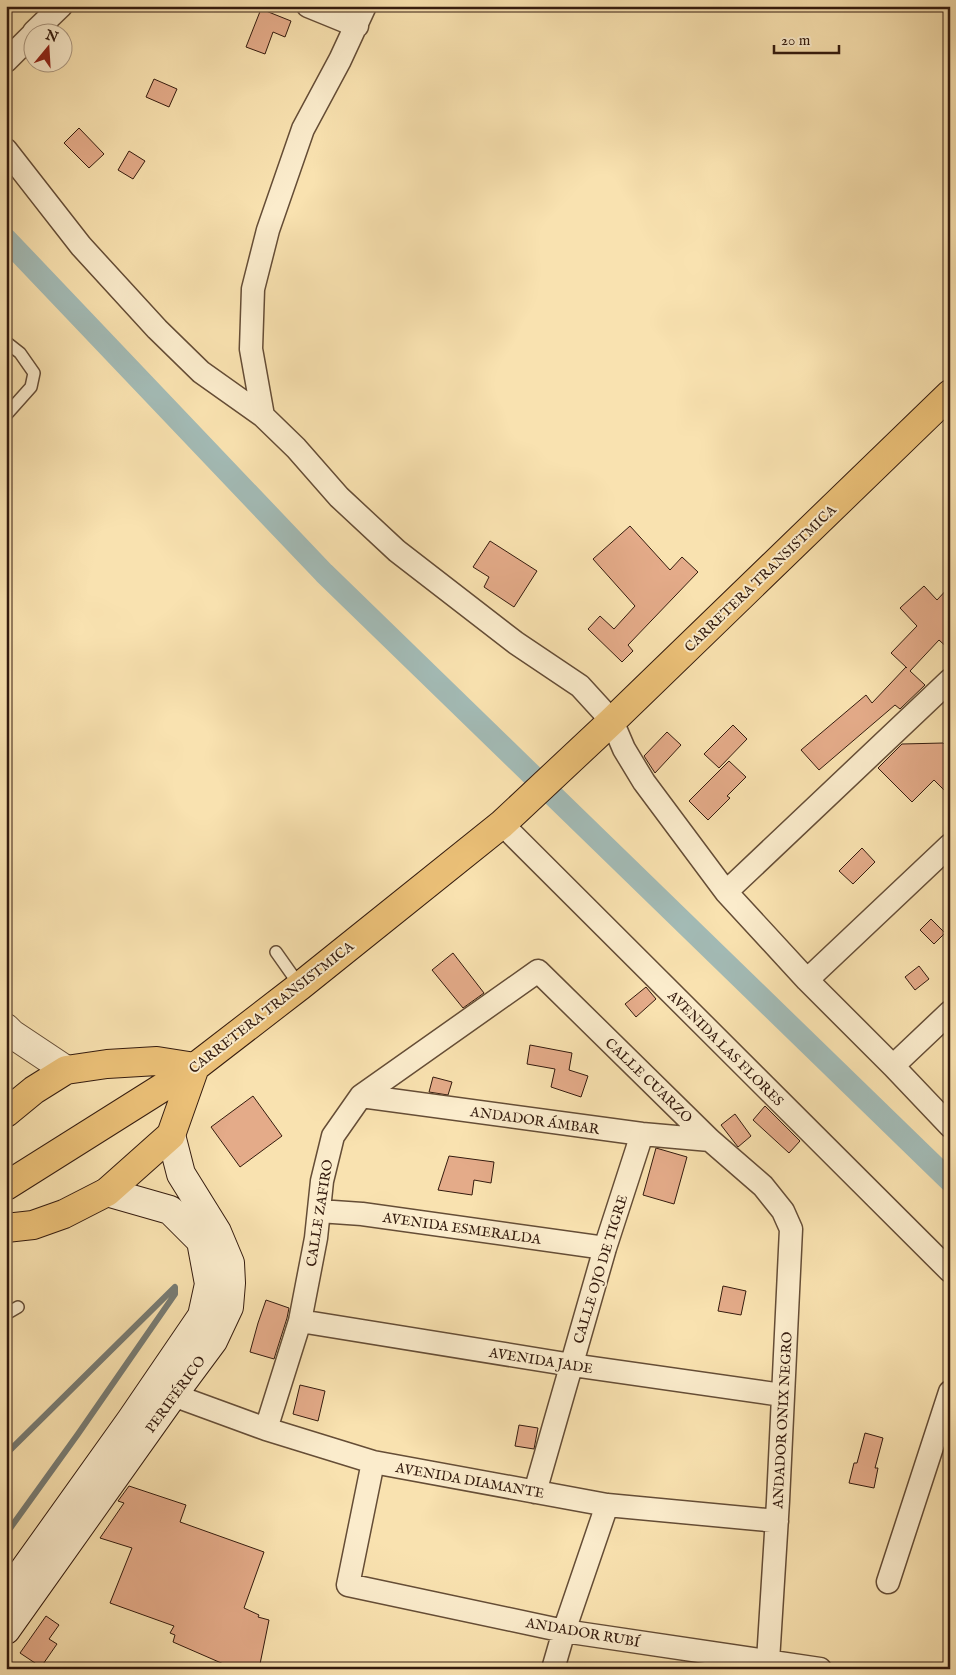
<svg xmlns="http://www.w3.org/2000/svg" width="956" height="1675" viewBox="0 0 956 1675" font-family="'IM FELL English',serif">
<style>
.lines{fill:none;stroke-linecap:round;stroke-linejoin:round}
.stream{stroke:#777b73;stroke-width:6}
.canal{stroke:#a3bbb6;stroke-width:22}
.building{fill:#e4ab89;stroke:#341b0e}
.service-casing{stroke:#654d36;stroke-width:14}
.minor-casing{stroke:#654d36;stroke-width:25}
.tertiary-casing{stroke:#654d36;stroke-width:30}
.secondary-casing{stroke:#341b0e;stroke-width:30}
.primary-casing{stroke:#341b0e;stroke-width:30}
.service{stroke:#fbeccc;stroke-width:11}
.minor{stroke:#fbeccc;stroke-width:22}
.tertiary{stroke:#fbeccc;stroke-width:28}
.secondary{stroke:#fbeccc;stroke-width:28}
.primary{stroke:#ecc178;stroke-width:28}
.labels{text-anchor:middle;stroke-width:4;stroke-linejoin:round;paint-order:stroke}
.street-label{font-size:14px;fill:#341b0e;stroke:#fbeccc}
</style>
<rect width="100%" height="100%" fill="#f9e2b0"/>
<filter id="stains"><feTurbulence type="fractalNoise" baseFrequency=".004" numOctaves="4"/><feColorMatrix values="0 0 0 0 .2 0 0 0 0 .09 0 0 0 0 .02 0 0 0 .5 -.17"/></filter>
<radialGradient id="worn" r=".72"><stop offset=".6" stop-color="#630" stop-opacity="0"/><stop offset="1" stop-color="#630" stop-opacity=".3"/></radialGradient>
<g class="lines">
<path class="stream" d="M6,1454L175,1287V1294L78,1434L6,1534"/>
<path class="canal" d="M6,239L324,573L950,1181"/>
</g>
<path class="building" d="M261,9L291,21L285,37L273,32L265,54L246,47Z
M154,79L177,89L169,107L146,97Z
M79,128L104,154L89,168L64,143Z
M129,151L145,161L133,179L118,170Z
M630,526L670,570L682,557L698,572L628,645L633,651L622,662L588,629L600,616L614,629L635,606L593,559Z
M490,541L537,571L514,607L484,587L489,577L473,567Z
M924,586L937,600L950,586V650L939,640L910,671L925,685L900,709L895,705L819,770L801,750L866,695L872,703L906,667L907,668L891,653L917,626L900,608Z
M733,725L747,739L719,768L704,754Z
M667,732L681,745L655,773L644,756Z
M943,743L950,750V796L934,780L912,802L878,768L902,744Z
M729,761L746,777L727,796L730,798L708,820L689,801Z
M862,848L875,862L853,884L839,871Z
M931,919L945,933L934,944L920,930Z
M453,953L484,993L463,1008L432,970Z
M919,966L929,979L915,990L905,977Z
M646,987L656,999L636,1017L625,1004Z
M530,1045L572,1053L569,1070L588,1076L581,1097L551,1087L555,1069L527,1064Z
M433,1077L452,1082L448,1095L429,1092Z
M253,1096L282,1136L240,1167L211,1127Z
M765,1106L800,1141L789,1153L753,1120Z
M735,1114L751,1136L738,1147L721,1125Z
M656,1148L687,1157L674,1204L643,1195Z
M449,1156L494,1162L491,1183L474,1180L472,1195L438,1190Z
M723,1286L746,1291L741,1315L718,1311Z
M266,1300L289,1308L287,1318L274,1359L250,1352L258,1323Z
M300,1385L325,1391L318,1421L293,1414Z
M519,1425L538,1428L534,1449L515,1446Z
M865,1433L883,1438L875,1468H878L874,1488L849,1483L854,1463H857Z
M129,1486L186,1505L180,1522L264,1552L244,1608L259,1615L258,1617L269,1620L259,1669H235L173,1642L175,1635L170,1633L174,1626L110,1603L132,1548L100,1538L124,1503L118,1501Z
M46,1616L59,1625L49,1639L57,1644L41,1667L20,1653Z"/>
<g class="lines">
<g class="service-casing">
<path id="service" d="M6,342L20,353L34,373L31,387L6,415
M276,952L300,986
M6,1314L18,1307"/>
</g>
<g class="minor-casing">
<path id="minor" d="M308,6L357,26
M34,32L61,6
M6,61L32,35
M6,150L81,246L157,329L201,372L263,416L296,448L339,497L397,551L516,643L580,686L612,721L624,749L644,782L726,892L807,980L893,1066L950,1126
M263,416L251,349L253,289L268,230L303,129L340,60L365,6
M502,824L950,1271
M726,892L950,680
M807,980L950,845
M893,1066L950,1012
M361,1096L642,1134L710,1140
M319,1211L362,1214L605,1248
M300,1321L572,1365L782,1395
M173,1395L266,1429L373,1462L607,1505L777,1521
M266,1429L300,1321L316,1238L322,1181L333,1136L361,1096L538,971L710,1140L763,1186L783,1211L791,1229L778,1501L768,1661
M373,1462L348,1585L564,1631L820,1669
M535,1492L605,1248L642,1134
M888,1582L950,1392
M553,1669L564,1631L607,1505"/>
</g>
<g class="tertiary-casing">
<path id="tertiary" d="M6,1028L12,1034L66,1070"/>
</g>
<g class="secondary-casing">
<path id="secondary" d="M6,1595L131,1420L202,1316L209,1284L201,1241L170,1210L107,1192
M6,1630L173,1395L213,1341L229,1307L231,1283L230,1263L217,1232L181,1174L171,1135"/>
</g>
<g class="primary-casing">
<path id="primary" d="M6,1113L34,1090L66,1070L107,1064L157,1061L195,1067
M6,1186L195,1067L300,986L502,824L612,721L950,394
M6,1228L33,1225L64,1214L107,1192L171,1135L195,1067"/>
</g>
<use href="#service" class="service"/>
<use href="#minor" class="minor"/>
<use href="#tertiary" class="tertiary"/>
<use href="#secondary" class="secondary"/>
<use href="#primary" class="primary"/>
</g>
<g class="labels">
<g class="street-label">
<text transform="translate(760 578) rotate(-44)" y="5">CARRETERA TRANSISTMICA</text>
<text transform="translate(271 1007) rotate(-38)" y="5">CARRETERA TRANSISTMICA</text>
<text transform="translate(726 1048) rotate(45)" y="5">AVENIDA LAS FLORES</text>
<text transform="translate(649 1080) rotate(44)" y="5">CALLE CUARZO</text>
<text transform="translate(535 1120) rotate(8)" y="5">ANDADOR ÁMBAR</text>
<text transform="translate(319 1213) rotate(-81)" y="5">CALLE ZAFIRO</text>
<text transform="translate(462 1228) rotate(8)" y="5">AVENIDA ESMERALDA</text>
<text transform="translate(600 1269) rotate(-73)" y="5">CALLE OJO DE TIGRE</text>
<text transform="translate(541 1360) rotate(9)" y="5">AVENIDA JADE</text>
<text transform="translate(175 1394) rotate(-54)" y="5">PERIFÉRICO</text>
<text transform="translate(782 1420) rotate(-87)" y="5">ANDADOR ONIX NEGRO</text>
<text transform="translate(470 1480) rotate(10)" y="5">AVENIDA DIAMANTE</text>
<text transform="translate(583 1632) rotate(10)" y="5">ANDADOR RUBÍ</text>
</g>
</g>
<rect width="956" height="1675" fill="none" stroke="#f9e2b0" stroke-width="25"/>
<rect x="8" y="8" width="941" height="1660" fill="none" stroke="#341b0e" stroke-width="2.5"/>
<rect x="12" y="12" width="931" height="1650" fill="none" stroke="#341b0e"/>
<g transform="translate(48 48) rotate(18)"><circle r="24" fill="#fbeccc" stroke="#ab9880"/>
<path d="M0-4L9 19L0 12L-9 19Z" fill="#8f2418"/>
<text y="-8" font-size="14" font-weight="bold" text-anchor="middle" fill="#341b0e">N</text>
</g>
<path d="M774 45v8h65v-8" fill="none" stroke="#341b0e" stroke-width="2.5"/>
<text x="781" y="45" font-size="15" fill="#341b0e" stroke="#fbeccc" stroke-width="4" paint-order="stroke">20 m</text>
<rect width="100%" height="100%" filter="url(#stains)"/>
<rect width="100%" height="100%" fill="url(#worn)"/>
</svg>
